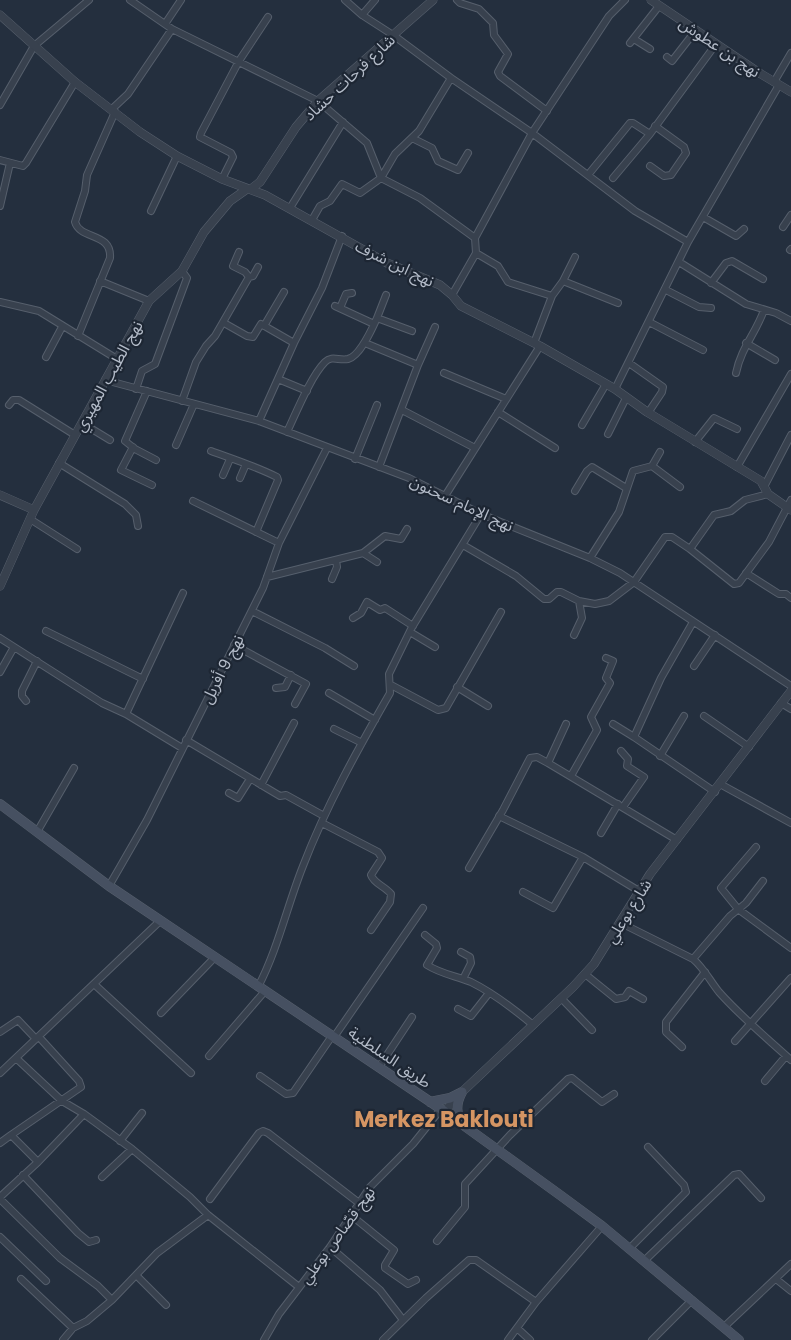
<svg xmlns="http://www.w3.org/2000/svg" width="791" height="1340" viewBox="0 0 791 1340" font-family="Poppins,'Noto Sans Arabic',sans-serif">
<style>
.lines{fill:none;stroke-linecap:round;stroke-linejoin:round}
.minor-casing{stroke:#565f6c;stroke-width:8}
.tertiary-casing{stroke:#565f6c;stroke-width:9}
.secondary-casing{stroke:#565f6c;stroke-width:10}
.minor{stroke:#38414e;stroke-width:6}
.tertiary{stroke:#38414e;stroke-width:8}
.secondary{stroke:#465061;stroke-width:9}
.labels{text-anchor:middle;stroke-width:4.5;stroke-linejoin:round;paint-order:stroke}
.street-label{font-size:16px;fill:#b4bcc9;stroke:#1d2633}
.district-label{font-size:22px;font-weight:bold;fill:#d59563;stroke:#1d2633}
</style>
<rect width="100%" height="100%" fill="#242f3e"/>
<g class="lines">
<g class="minor-casing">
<path id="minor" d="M130,0L172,29
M457,0L460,3L479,9L493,23L494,35L508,54L498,72L500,76L547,111
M625,0L609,16L532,133L635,211L688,242
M362,15L375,0
M165,24L181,0
M634,39L650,49
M630,43L659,6
M667,57L672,61L696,30
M451,78L532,133L475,238L476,253L452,295
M774,82L791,53
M0,105L34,46L89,0
M112,109L128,94L172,29L318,101L367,143L381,178L395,154L419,131L451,78L393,35L362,15L345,0
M412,138L432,148L438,161L458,170L468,153
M0,160L23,166L26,163L75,82
M650,166L664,176L671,175L686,153L684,147L655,126
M588,175L630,123H633L650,134L716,44
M613,178L650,134
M222,179L233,157L231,153L200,137L201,133L239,61L268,17
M0,206L10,163
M290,208L343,122
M151,211L177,156
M703,217L736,236L744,229
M312,220L320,206L330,201L342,184L360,193L381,178L420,198L475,238
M783,227L791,215
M790,250L791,249
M476,253L498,266L508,282L552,296L563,281L575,257
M679,262L746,304L776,313L791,321
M249,277L253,276L258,267
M100,281L149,301
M563,281L618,303
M711,283L726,263L732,261L763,279
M666,290L699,307L711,308
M0,302L39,311L117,359
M335,306L374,324
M340,308L346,294L352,293
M377,318L386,295
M649,322L703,350
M224,323L247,336L253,337L261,324L294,343L322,288L342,236
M264,326L284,292
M78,336L110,258C112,232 80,240 75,222L85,191L87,175L115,112
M365,343L418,365L379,467
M534,343L552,296
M746,343L775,360
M46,357L62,327
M629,363L663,387L662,392L648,413
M418,365L435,327
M444,373L506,399
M736,373C741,348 756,333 764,310
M278,379L307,391
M105,380L259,421L409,478L481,514L590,558L620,573L791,686
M136,389L142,371L155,364L187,278L182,271
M615,389L688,242L779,85
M147,391L125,441L135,449L156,460
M182,401L196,362L206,346L215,336L249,277L245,272L233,266L239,252
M9,405L13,400H19L75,435
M402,410L475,448
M498,412L555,448
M259,421L294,343
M82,423L110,440
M582,425L606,384
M287,432C296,413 311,376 325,362C332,355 339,361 348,359C360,356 372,329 377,318L412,331
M608,434L626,398
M695,442L714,418L737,429
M176,445L194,404
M133,447L121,470L152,485
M211,451C233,459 255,466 277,477L278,480L256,532
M355,459L377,405
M59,463L125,504L136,515L138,526
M652,466L660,452
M737,467L791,374
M223,475L230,459
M240,478L246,464
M765,485L791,435
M575,491L587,471L592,467L626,488
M768,494L745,500L731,511L714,515L690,549L734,584L739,583L769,542L791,500
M445,496L540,346
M193,501L279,543
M30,519L77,549
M463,545L516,576L544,599H549L557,592H561L579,601L595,604L609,601L634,582L665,537H672L690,549
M363,553L377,562
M590,558L619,512L633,471L652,466L680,487
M746,573L779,594H786L791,598
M267,577L363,553L385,536L401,539L407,529
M332,579L337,567L336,560
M252,611L325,648L354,666
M353,618L361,613L367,602L380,610L385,608L413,626
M693,622L661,678L634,737L715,792
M46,631L143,679
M410,632L435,647
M574,635L582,618L579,601
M0,638L102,703L126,714L182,748
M234,645L306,684L295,704
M694,666L715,635
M0,672L14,647
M391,685L438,710L446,708L501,612
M457,687L488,706
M276,688L285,687L291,675
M329,693L375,720
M26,701L22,696V691L37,661
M781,703L791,709
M126,714L183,593
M704,716L749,747
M613,724L634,737
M334,729L362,743
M186,740L280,796L286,795L324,816
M621,751L628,759L627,766L644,777L623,807
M660,756L684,716
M548,763L566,724
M571,776L597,730L591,717L610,683L606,678L613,661L606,658
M720,784L791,823
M261,785L294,723
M229,793L238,798L250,779
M499,816L583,857L639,891
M322,823L378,852L382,858L371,875C374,884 385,886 391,894L390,902L371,930
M37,832L74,768
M601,833L618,804
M756,847L721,888L738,909L791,948
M469,868L503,810L530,758L537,757L548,763L677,840
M109,886L147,820L263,588L279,543L327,448
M523,892L553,908L583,857
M621,923L693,959C704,968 710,981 719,992C741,1017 767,1038 791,1060
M425,935L436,944L437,948L427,965C441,974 456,976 471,982C493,993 514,1009 533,1025
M461,952L470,957L471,963L463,979
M693,959L730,916L746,903L763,881
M585,974L616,999L625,997L629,991L643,999
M94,984L191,1073
M258,987C278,949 287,906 303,866C326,806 358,749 390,693L389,674L411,629L481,514
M561,998L592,1030
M458,1009L471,1016L489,993
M161,1013L215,957
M0,1032L18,1020L36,1039
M334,1037L423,908
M735,1041L791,978
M682,1047L666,1032V1022L705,972
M209,1056L265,991
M16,1058L62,1101L84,1114L132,1149L190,1197L208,1215L299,1287
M379,1067L412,1017
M0,1073L160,921
M260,1076L286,1094L293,1093L332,1036
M765,1081L786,1056
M120,1141L142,1113
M0,1143L11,1135
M38,1162L84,1114
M23,1175L78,1233L89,1242L96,1240
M102,1177L132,1149
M0,1197L38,1162L11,1135L81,1087L79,1081L39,1037
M0,1199L60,1258L98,1286L112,1300L157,1253L208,1215
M210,1199L259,1133L263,1131L268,1133L359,1203
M352,1216L394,1250L385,1265V1268L408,1284L416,1280
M0,1237L46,1281
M437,1241L465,1207V1184L510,1135L568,1079L572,1078L602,1102L614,1094
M330,1247L380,1290L403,1320
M629,1249L686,1192L684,1185L648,1147
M644,1261L734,1175L739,1174L761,1198
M137,1276L166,1305
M21,1279L73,1328L87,1321L112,1300
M776,1279L791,1291
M724,1327L791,1264
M517,1328L530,1340
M63,1340L73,1328
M264,1340L279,1314L330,1247L370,1187L413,1144L441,1109
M383,1340L426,1298L469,1260H476L536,1302
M508,1340L536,1302L602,1226
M652,1340L692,1300"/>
</g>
<g class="tertiary-casing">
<path id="tertiary" d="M651,0L761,74L791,92
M0,15L75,82L140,132L177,156L222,179L265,195L387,263L440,285L452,295L461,306L540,346L615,389L647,412L761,481L768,494L791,510
M251,189L260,182L296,127L318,101L433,0
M0,495L34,510
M0,586L34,510L149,301L182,271L204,232L230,201L247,189
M445,1111L462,1092L573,987L594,964L650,874L791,691"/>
</g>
<g class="secondary-casing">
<path id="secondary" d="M0,804L109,886L441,1109L560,1195L602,1226L739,1340
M462,1092C456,1103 455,1114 463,1124
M430,1102L450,1098L462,1092"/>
</g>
<use href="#minor" class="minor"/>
<use href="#tertiary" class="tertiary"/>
<use href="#secondary" class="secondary"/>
</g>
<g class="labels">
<g class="street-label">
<text transform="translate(720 47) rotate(34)" y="6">نهج بن عطوش</text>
<text transform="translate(349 77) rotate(-43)" y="6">شارع فرحات حشاد</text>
<text transform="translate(395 263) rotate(26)" y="6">نهج ابن شرف</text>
<text transform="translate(108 376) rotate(-61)" y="6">نهج الطيب المهيري</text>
<text transform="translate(462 503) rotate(25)" y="6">نهج الإمام سحنون</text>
<text transform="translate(222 669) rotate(-63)" y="6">نهج 9 أفريل</text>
<text transform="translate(628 911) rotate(-58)" y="6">شارع بوعلي</text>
<text transform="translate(390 1057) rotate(34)" y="6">طريق السلطنية</text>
<text transform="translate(337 1235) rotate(-54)" y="6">نهج قصّاص بوعلي</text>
</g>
<g class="district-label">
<text x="444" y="1127">Merkez Baklouti</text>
</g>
</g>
</svg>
